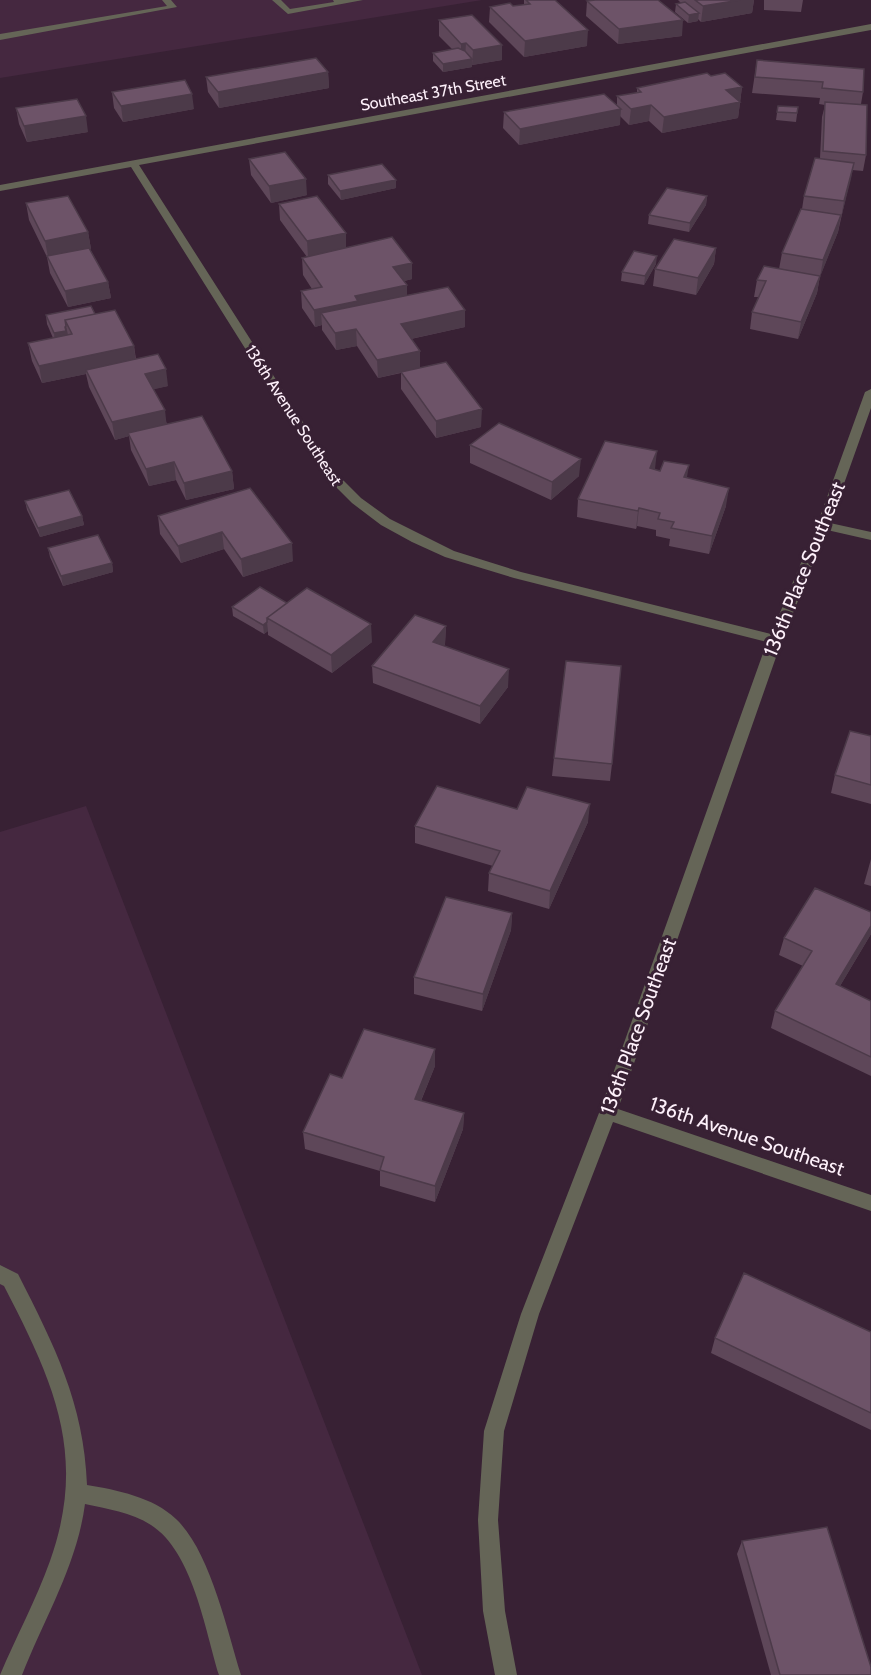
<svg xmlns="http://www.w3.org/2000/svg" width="871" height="1675" viewBox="0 0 871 1675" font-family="Cabin,sans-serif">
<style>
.built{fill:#452840}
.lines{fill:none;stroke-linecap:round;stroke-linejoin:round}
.service{fill:#656557;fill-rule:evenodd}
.minor{fill:#656557;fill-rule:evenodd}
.wall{fill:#5e4759}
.shaded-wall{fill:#4c3a49}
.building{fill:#6d5368;stroke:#4c3a49;stroke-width:1.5}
.labels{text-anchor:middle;stroke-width:6;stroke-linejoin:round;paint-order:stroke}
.far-street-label{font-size:16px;fill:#fdf0fa;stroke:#382134}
.street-label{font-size:20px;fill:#fdf0fa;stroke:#382134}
</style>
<rect width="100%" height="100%" fill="#382134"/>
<path class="built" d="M0,0H482L0,78Z
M86,806L422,1675H0V832Z"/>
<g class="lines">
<path class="service" d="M162,0H171L177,7L0,40V34L167,6Z
M272,0H281L290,9L334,2L333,0H363L288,14Z
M0,1265L18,1274C54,1345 84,1403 87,1485C117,1490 153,1497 176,1519C210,1551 227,1630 241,1675H219C205,1630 193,1552 151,1525C131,1512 107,1509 85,1504C77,1565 44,1619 22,1675H0C16,1637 36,1600 50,1561C88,1454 53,1381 4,1286L0,1284Z"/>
<path class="minor" d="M871,24V30L139,165L335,472L361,498L390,519L454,551L521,572L771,634L817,525L865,392L871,389V408L830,523L871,532V540L827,530L782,640L618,1109L871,1195V1211L613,1122L539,1314L504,1431L498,1520L505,1611L517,1675H495L483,1611L478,1520L484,1431L521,1314L599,1113L767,642L514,578L445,557L412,542L381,525L352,503L326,477L131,167L0,191V185Z"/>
</g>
<path class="wall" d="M524,0H555L587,46L524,57L489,22L490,7L513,6L524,5Z
M678,0H754L752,13L701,22L698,19V21L688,23L675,12L676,4L681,3Z
M764,0H803L801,12L764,10Z
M587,1L682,36L618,44L586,16Z
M439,20L502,45V60L472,65V67L443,72L433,61V53L452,49L439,36Z
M757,60L863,92L861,104L866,155L863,171L852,170L838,232L820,276L817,293L798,339L750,329L752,312L759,297H754L757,280L779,269L782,253L802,209L804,196L820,158L822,117L825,105L819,104L820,98L752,93Z
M328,72L329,88L219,108L208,92L206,77Z
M711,76L742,87L738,118L662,133L649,121L629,125L620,116V125L519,145L503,128L504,112L617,105V96L637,93V88Z
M112,92L194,109L123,122L114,108Z
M778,106L798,107L796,122L776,120Z
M16,108L88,132L27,142L19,124Z
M249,159L307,195L271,203L251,175Z
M328,175L396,180V188L341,200L328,184Z
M707,196L706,205L689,232L648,224L649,215Z
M26,203L88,232L91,249H90L108,282L111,298L68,307L50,273L47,257L29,220Z
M279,204L346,233V248L412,263V279L404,281L407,285V295L465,310V327L411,339L420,367L481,427L436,438L401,389V373L378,378L357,346L336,350L322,330V325L315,327L302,308L301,291L312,289L303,275L302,258L307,257L280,220Z
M716,248L714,264L696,295L653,286L655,269Z
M656,264L644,285L621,281L622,272Z
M95,314L134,346L136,359L168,386L153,389L167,424L232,471L234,489L186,500L176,480L149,486L131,450L129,436L115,440L89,387L86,374L42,383L32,361L28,343L53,338L47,324L46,315Z
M470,445L579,476L551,500L470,463Z
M655,470L687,477L726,506L709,554L669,546L670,539L656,536V530L637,526L636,529L577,517L578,499Z
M250,488L293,561L243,577L224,549L181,563L160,534L158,516Z
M25,501L82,516L84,525L40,537L27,510Z
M48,548L112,563L113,572L63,586L50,557Z
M287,603L372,642L332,673L268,635V631L264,634L233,616L232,607Z
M446,626L445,644L444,646L508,687L480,724L373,683L372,666Z
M871,736V804L831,793L835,775Z
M554,758L612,764L610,781L552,776Z
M517,809L588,822L549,909L488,891L489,873L493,866L415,843V826Z
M871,859V886L864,884Z
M871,912V934L840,986L871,1001V1076L771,1028L775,1011L803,966L779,955L784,938Z
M512,913L511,930L482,1011L414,994V977Z
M435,1066L421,1101L464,1113L463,1129L435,1202L380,1186V1171L305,1149L303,1132L342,1078Z
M871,1332V1430L711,1353L715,1338Z
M742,1541L871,1675H771L737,1554Z"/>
<path class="shaded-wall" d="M740,0H754L752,13L701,22L703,6Z
M699,13L698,21L688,23L689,15Z
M683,20L682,36L618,44L619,29Z
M588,30L587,46L524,57L525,41Z
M466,43L465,58L461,59V44Z
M502,45V60L472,65L473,50Z
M472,59V67L443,72V64Z
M328,72L329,88L219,108L218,92Z
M742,87L738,118L662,133L664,117L726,90Z
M192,94L194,109L123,122L121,106Z
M651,105L649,121L629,125L631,109Z
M621,109L620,125L519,145L520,129Z
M86,116L88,132L27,142L24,126Z
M854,163L851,179L841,218L844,201Z
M306,179L307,195L271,203L269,186Z
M396,180V188L341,200L340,191Z
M707,196L706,205L689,232L690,223Z
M841,215L838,232L820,277L823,260Z
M88,232L91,249L48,257L45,241Z
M346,233V249L308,257L307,241Z
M716,248L714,264L696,295L698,278Z
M657,256L656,264L644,285L645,276Z
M412,263V279L393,284V267Z
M820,276L817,293L798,339L801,322Z
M108,282L111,298L68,307L65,291Z
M407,285V302L321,313L322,325L315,327L314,310L355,296Z
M465,310V327L401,341V324Z
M66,326L68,335L55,342L54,333Z
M356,329L357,346L336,350L335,333Z
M134,346L136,363L86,370V374L42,383L39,366Z
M420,351V368L378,378L377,360Z
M166,369L168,386L147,391L145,374Z
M482,409L481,427L436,438V421Z
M165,410L167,428L128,433L129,436L115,440L112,422Z
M657,451L655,469L648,486L650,468Z
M581,459L579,476L551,500L552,482Z
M174,462L176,480L149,486L146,469Z
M689,465L686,483L684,477Z
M232,471L234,489L186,500L184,483Z
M729,488L726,506L709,554L712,536Z
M639,508L637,526L636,529L638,511Z
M82,516L84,525L40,537L38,528Z
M222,532L224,549L181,563L178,546Z
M292,543L293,561L243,577L241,559Z
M112,563L113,572L63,586L61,576Z
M267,622L268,631L264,634L263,625Z
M371,624L372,642L332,673L331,655Z
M446,626L445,644L433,659V642Z
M509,669L508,687L480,724V706Z
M590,804L588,822L549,909L550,891Z
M512,913L511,930L482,1011L483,994Z
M871,926V934L831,1001L836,984Z
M435,1049V1066L415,1115V1099Z
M464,1113L463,1129L435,1202V1186Z"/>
<path class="building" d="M526,0H555L588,30L525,41L490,7L510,3L513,6L530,4Z
M595,0H658L683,20L619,29L587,1Z
M695,0H740L703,6Z
M685,2L699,13L689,15L676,4Z
M472,15L502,45L473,50L466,43L461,44L439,20Z
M458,48L465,51L472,59L443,64L433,53Z
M316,58L328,72L218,92L206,77Z
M757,60L864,69L863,92L822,88L823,82L755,77Z
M707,73L711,76L725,73L742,87L726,90L740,102L664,117L651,105L631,109L617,96L641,92L637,88Z
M185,80L192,94L121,106L112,92Z
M604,94L621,109L520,129L504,112Z
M77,99L86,116L24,126L16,108Z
M825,102L867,105L866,155L823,151Z
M778,106L798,107L797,113L777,112Z
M285,152L306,179L269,186L249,159Z
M815,158L854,163L844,201L804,196Z
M382,164L396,180L340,191L328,175Z
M667,188L707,196L690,223L649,215Z
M68,196L88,232L45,241L26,203Z
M317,196L346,233L307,241L279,204Z
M801,209L841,215L823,260L782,253Z
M392,237L412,263L393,267L407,285L355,296L358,301L314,310L301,291L322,287L302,258Z
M674,239L716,248L698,278L655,269Z
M89,248L108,282L65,291L47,256Z
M634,251L657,256L645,276L622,272Z
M764,266L820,276L801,322L752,312L766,281L757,280Z
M448,287L465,310L401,324L420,351L377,360L356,329L335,333L321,313Z
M91,306L95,314L65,320L66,326L65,327L66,331L54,333L46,315Z
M115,310L134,346L39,366L28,343L72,334L65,320Z
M158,354L166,369L145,374L165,410L112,422L86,370Z
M446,362L482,409L436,421L401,372Z
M202,416L232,471L184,483L174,462L146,469L128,433Z
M499,423L581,459L552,482L470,445Z
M605,441L657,451L650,468L660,471L664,461L689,465L684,477L729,488L712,536L671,528L674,522L658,519L660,513L639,508L638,511L578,499Z
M250,488L292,543L241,559L222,532L178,546L158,516Z
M69,490L82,516L38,528L25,501Z
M98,535L112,563L61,576L48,548Z
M260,587L287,603L267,618V622L263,625L232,607Z
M307,588L371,624L331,655L267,618Z
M415,615L446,626L433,642L509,669L480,706L372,666Z
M566,661L621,666L612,764L554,758Z
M850,731L871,736V785L835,775Z
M437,786L517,809L527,787L590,804L550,891L489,873L500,851L415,826Z
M815,888L871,912V926L836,984L871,1001V1057L775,1011L812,951L784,938Z
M446,897L512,913L483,994L414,977Z
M364,1029L435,1049L415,1099L464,1113L435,1186L380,1170L384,1157L303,1132L330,1074L342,1078Z
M744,1273L871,1332V1413L715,1338Z
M827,1527L871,1667V1675H780L742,1541Z"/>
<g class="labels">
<g class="far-street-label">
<text transform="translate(433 92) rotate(-10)" y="6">Southeast 37th Street</text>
<text transform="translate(294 415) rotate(57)" y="6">136th Avenue Southeast</text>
</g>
<g class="street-label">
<text transform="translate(804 569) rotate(-68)" y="7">136th Place Southeast</text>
<text transform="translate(638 1026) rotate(-70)" y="7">136th Place Southeast</text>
<text transform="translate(747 1136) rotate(19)" y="7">136th Avenue Southeast</text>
</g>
</g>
</svg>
